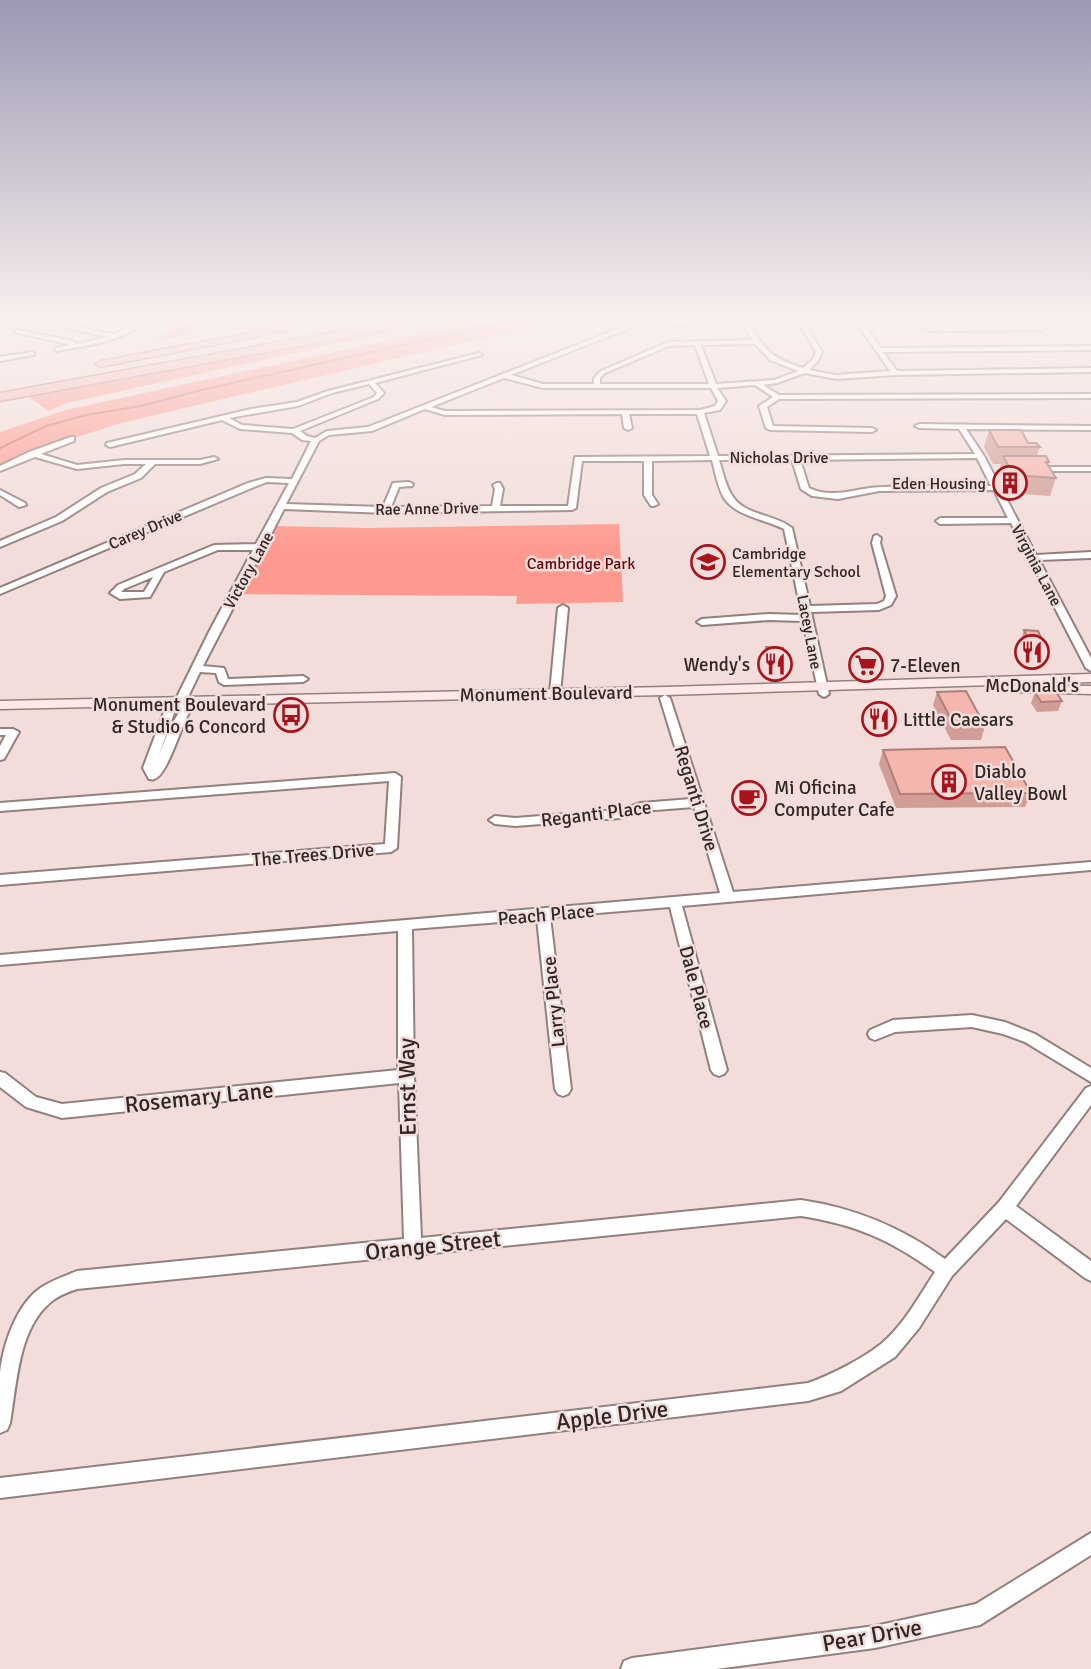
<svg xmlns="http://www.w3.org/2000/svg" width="1091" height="1669" viewBox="0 0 1091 1669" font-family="Signika,sans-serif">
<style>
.green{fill:#fe998f}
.forest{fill:#f28e85}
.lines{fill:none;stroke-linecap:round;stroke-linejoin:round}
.stream{stroke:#ce6e66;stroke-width:2}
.street-casing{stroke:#92807d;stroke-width:4}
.secondary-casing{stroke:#92807d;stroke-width:3}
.highway-casing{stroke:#b28580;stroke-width:3}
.street{fill:#fff;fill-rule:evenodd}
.secondary{fill:#fdeae8;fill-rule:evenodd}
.highway{fill:#f8b8b1;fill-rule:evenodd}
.wall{fill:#d29d96}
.building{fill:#f4b6af;stroke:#ab7f7a;stroke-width:2}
.labels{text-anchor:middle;stroke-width:5;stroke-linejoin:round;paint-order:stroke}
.far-street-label{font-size:16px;fill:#2f2726;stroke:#f2ddda}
.far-poi-label{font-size:16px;fill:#2f2726;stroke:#f2ddda;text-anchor:end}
.far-park-label{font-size:16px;fill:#62050b;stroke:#f2ddda}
.poi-label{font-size:19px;fill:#2f2726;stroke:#f2ddda;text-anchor:start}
.street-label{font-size:19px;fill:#2f2726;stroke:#f2ddda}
.near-street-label{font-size:23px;fill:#2f2726;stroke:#f2ddda}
</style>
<rect width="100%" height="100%" fill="#f2ddda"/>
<path class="green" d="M485,319H564L121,423L71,439L0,469V432L66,410Z
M391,326L413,327L67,403L49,411L23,393Z
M619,524L623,602L516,604L517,596L235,594L272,526L368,528Z"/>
<path class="forest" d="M190,319H200L197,323L209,319L216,325L204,326L189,334L153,341Z"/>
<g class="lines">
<path class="stream" d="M174,336L193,319
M0,448L46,426L86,415L141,406L201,390L520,319"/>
<g class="street-casing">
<path id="street" d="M25,319H36L114,334L141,319H148C123,342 89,345 57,351L55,350V348L71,345L15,332L18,330L73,341L76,344L108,337Z
M748,319C762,349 771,358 803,368L813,359L816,352L797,319H803L822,352L818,361L809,370L836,375L890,371L854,319H860L881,348L1091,346V350L883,352L897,371L1091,368V372L895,375L836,379L805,373L777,383L763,385L779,395L1091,394V398L779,399L767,407L773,426L872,428L876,430L872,432L770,430L766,428L759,406L773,397L755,385L717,388L726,401L720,410L704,413L718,456L975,454L959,429L919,428L915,426L919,424L1091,426V430L966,429L984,456L1036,555L1091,552V558L1039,560L1091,658V671L1086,668L1011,523L940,524L936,521L940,518H1008L994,490L879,491L838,499L812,496L801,489L792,460H719C723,472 726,488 733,497C746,516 775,514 792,528L810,606L877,604L884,601L886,596L872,543L874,536L877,535L881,538L880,543L896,596L891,605L879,610L811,612L829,694L824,697L819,694L803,621L769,620L702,625L697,622L702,619L769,614L802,615L784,529C765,519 737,517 724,498C718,488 715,472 712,460L652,461V495L658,504L654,506H651L644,495V461H582L576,508L572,510L386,513L284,509L203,666L224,668L228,679L303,676L308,679L303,682L224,685L219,682L216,673L200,672L186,701L190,711C182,723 167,777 154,779C153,780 151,779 149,779L143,768L164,712L176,699L210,630L253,550H218L164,572L150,597L120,599L110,593L118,585L214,545L256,544L289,483L267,482L254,487L0,594V588L248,483L266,478L292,479L311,441L302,440L292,433L240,429L222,420L110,447L106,445L107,443L251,409L297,402L328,391L479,353L482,355L375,383L384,393L378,399L300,431L307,436L315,438L327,431L368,427L635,322ZM743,322L752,340L668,342L601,371L594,378V384H543L511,375L638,325ZM755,344L770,360L798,371L774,380L716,384L701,345ZM695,345L709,384H600V378L605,373L669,346ZM504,378L543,388H711L718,401L715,406L700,410L445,411L431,407ZM369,384L377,393L374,397L293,429L242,425L229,418L298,406L332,393ZM425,409L445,415L622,414L624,428L628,430L632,428L629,414H697L710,456L575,457L568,506H500L503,489L500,483H497L493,485L495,489L492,506L391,507L399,487L412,486L413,484L409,482L393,483L383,507L286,504L319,441L329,435L372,431ZM977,458L991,486C955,486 919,485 883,487C857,487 834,500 809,488L800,460ZM153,577L144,592H121L124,589ZM179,709L180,711L170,727L158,758L174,713Z
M908,319H914L918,323L932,327L1041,326L1045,324L1041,319H1047L1051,325L1042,330L932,331L914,325Z
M32,352L34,353V355L0,361V357Z
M71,437H74V441L41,454L77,465L124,460H200L214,457L218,459L200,464H155L141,478L107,492L62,521L0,547V541L56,517L101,488L135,474L146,464H124L77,469L35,457L0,471V466L29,452Z
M1032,467H1091V471H1032Z
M0,490L25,503L26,505L19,507L0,495Z
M563,605L568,608L560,693L555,696L550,693L558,608Z
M665,695L670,698L733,892L1091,862V870L682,906L727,1070L724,1074L719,1076L714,1074L711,1070L670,907L550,917L571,1089L568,1094L563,1096L558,1094L555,1089L537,919L412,929L414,1076L421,1238L801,1200C855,1208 901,1227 945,1259L999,1202L1086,1088L1091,1086V1105L1016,1206L1091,1261V1281L1085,1278L1006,1219L952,1276L919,1328L895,1357L841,1391L808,1401L0,1498V1478L808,1383C831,1375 862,1359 881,1344C904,1325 919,1296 935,1272C891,1240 854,1224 801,1216L77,1289C68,1292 60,1295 52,1301C18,1328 17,1383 10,1423L7,1430L0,1433C0,1413 0,1392 0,1373C3,1344 17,1303 42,1287C53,1280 65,1276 77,1271L404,1239L399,1083L62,1118L26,1107L0,1087V1072L5,1073L36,1097L62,1104L398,1070V931L0,965V955L720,893L694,807L642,811L620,818L515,826L495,824L489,820L495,816L515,818L619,810L641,803L691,799L660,698Z
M0,729H13L19,732L4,759L0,760V746L6,735H0Z
M395,773L401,777L397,848L391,852L0,885V875L385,844L389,781L0,811V803Z
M972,1015L1005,1022L1035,1034L1091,1068V1082L1025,1042L1003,1034L972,1027L895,1032L875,1040L870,1038L868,1034L870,1030L893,1020Z
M1091,1533V1555L980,1625L875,1648L716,1669H621L624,1661L632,1658L875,1626L976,1604Z"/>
</g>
<g class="secondary-casing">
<path id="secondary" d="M1091,674V682L666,695L0,709V701L666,687Z
M1020,685L1091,686V694L1015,692L1013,689L1015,686Z"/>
</g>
<g class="highway-casing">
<path id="highway" d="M324,319H344L101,367L95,364L101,361Z
M405,319H420L391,329L0,401V393Z"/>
</g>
<use href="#street" class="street"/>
<use href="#secondary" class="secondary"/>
<use href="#highway" class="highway"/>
</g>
<path class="wall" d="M989,430L1040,447L1037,456L1049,462L1048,466L1056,478L1050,496L1009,493L998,474L1001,464H993L984,447Z
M1024,630L1048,653L1044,663H1030L1021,640Z
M766,647L786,661L785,671H768L765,657Z
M937,692L985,726L981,740H951L933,705Z
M1035,692L1062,701L1058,711L1037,712L1031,703Z
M883,750L1031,793L1025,807L896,808L879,764Z"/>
<path class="building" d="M989,430H1021L1028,443H1036L1040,447H998Z
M1003,456H1046L1049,462H1046L1056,478L1014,475Z
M1024,630L1038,631L1048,653H1034Z
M766,647L783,648L786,661H769Z
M966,691L985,726L955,727L937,692Z
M1035,692H1056L1062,701L1041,702Z
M1005,747L1031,793L900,794L883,750Z"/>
<linearGradient id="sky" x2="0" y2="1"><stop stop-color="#9d98b4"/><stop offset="0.58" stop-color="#f9f0ee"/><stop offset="1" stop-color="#f9f0ee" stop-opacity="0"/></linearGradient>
<rect width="1091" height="552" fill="url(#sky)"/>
<defs>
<g id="building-ring" transform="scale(1.75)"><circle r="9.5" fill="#f2ddda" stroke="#a9141c" stroke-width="1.5"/><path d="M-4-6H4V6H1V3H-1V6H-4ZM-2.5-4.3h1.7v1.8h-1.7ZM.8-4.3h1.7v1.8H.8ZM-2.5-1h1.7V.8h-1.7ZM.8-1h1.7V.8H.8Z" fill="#a9141c"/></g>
<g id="school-ring" transform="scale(1.75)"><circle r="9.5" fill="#f2ddda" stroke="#a9141c" stroke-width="1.5"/><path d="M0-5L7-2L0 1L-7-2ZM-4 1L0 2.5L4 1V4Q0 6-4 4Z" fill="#a9141c"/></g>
<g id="restaurant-ring" transform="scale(1.75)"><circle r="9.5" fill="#f2ddda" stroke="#a9141c" stroke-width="1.5"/><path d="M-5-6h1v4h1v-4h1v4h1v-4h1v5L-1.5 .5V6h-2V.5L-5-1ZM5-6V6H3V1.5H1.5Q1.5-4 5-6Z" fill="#a9141c"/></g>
<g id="supermarket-ring" transform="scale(1.75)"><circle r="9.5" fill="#f2ddda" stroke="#a9141c" stroke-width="1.5"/><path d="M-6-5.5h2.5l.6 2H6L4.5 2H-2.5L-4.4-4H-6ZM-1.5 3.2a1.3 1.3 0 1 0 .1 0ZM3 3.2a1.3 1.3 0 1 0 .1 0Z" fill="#a9141c"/></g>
<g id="bus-ring" transform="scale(1.75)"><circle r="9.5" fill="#f2ddda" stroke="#a9141c" stroke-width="1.5"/><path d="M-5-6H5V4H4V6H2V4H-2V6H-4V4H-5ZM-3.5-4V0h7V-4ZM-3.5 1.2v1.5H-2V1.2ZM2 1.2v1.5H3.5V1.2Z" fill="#a9141c"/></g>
<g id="cafe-ring" transform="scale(1.75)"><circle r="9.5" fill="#f2ddda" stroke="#a9141c" stroke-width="1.5"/><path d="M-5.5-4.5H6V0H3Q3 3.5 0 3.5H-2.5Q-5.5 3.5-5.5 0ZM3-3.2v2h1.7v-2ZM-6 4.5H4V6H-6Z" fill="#a9141c"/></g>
</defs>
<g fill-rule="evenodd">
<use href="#building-ring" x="1010" y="483"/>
<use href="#school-ring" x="708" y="562"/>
<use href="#restaurant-ring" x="1032" y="652"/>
<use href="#restaurant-ring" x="775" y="664"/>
<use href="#supermarket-ring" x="866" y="665"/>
<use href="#bus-ring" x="291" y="715"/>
<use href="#restaurant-ring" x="879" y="719"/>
<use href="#building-ring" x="949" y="782"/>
<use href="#cafe-ring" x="749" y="798"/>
</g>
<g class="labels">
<g class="far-street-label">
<text x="779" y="463">Nicholas Drive</text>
<text transform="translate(427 508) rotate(-1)" y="6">Rae Anne Drive</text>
<text transform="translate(145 529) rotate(-23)" y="6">Carey Drive</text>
<text transform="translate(1037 565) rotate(62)" y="6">Virginia Lane</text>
<text transform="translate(248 570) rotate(-61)" y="6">Victory Lane</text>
<text transform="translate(810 632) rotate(79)" y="6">Lacey Lane</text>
</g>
<g class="far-poi-label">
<text x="986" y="489">Eden Housing</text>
<text x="732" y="559" text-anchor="start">Cambridge<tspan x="732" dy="18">Elementary School</tspan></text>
</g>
<g class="far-park-label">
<text x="581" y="569">Cambridge Park</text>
</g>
<g class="poi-label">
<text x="750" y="671" text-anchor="end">Wendy's</text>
<text x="890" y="672">7-Eleven</text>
<text x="1032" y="692" text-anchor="middle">McDonald's</text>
<text x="266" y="711" text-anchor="end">Monument Boulevard<tspan x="266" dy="22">&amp; Studio 6 Concord</tspan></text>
<text x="903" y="726">Little Caesars</text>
<text x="974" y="778">Diablo<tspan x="974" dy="22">Valley Bowl</tspan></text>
<text x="774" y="794">Mi Oficina<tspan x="774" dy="22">Computer Cafe</tspan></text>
</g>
<g class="street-label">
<text transform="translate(546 693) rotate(-1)" y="7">Monument Boulevard</text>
<text transform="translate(697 798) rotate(73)" y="7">Reganti Drive</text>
<text transform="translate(596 813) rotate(-7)" y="7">Reganti Place</text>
<text transform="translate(313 854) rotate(-5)" y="7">The Trees Drive</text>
<text transform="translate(546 914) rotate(-5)" y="7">Peach Place</text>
<text transform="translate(697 987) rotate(75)" y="7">Dale Place</text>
<text transform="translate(553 1002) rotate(-96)" y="7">Larry Place</text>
</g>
<g class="near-street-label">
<text transform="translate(407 1087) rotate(-91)" y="8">Ernst Way</text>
<text transform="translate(199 1097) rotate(-6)" y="8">Rosemary Lane</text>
<text transform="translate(433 1245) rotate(-6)" y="8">Orange Street</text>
<text transform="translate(612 1415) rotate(-7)" y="8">Apple Drive</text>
<text transform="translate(872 1635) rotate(-10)" y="8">Pear Drive</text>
</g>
</g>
</svg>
